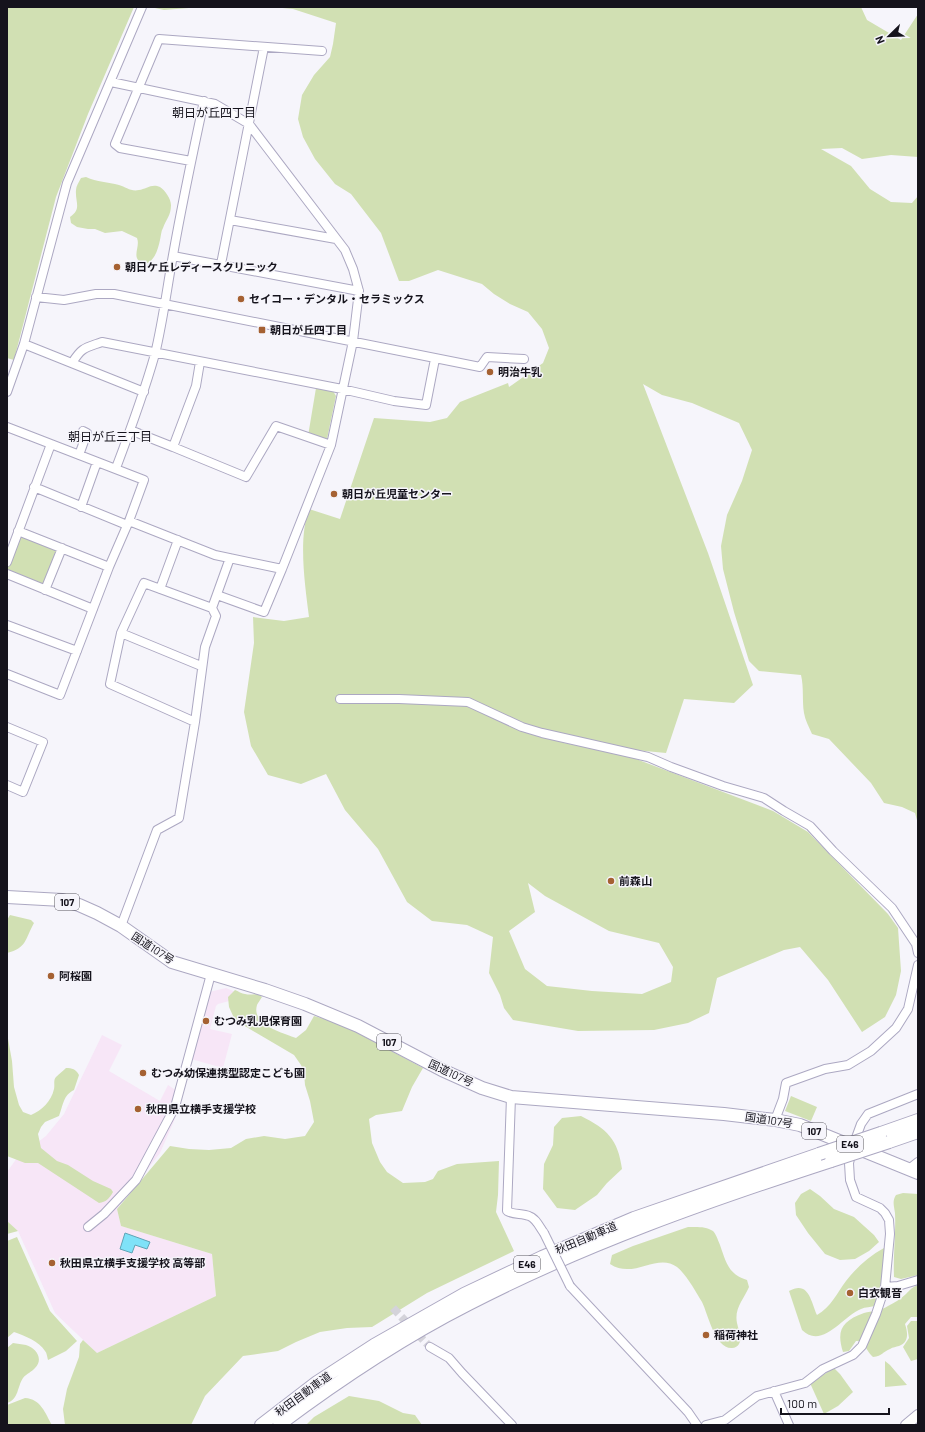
<svg xmlns="http://www.w3.org/2000/svg" width="925" height="1432" viewBox="0 0 925 1432" font-family="Barlow,'Noto Sans JP',sans-serif">
<style>
.education{fill:#f7e6f7}
.green{fill:#d1e0b3;fill-rule:evenodd}
.water{fill:#7fe2f8;stroke:#5fa4b6}
.lines{fill:none;stroke-linecap:round;stroke-linejoin:round}
.minor-tunnel{stroke:#d4d3da;stroke-width:8;stroke-dasharray:8 4;stroke-linecap:butt}
.minor-casing{stroke:#aca8c2;stroke-width:10}
.major-casing{stroke:#aca8c2;stroke-width:12}
.highway-casing{stroke:#aca8c2;stroke-width:14}
.minor{stroke:#fff;stroke-width:8}
.major{stroke:#fff;stroke-width:10}
.highway{stroke:#fff;stroke-width:12}
.minor-bridge-casing{stroke:#aca8c2;stroke-width:10;stroke-linecap:butt}
.highway-bridge-casing{stroke:#aca8c2;stroke-width:14;stroke-linecap:butt}
.minor-bridge{stroke:#fff;stroke-width:8}
.highway-bridge{stroke:#fff;stroke-width:12}
.poi-dot{fill:#a56132;stroke:#f6f5fb;stroke-width:1.5}
.labels{text-anchor:middle;stroke-width:3;stroke-linejoin:round;paint-order:stroke}
.shield{fill:#f6f5fb;stroke:#58575f;stroke-width:1}
.shield-label{font-size:10px;font-weight:bold;fill:#15131c}
.poi-label{font-size:11px;font-weight:bold;fill:#15131c;stroke:#f6f5fb;text-anchor:start}
.street-label{font-size:11px;fill:#15131c;stroke:#f6f5fb}
.neighbourhood-label{font-size:12px;fill:#15131c;stroke:#f6f5fb}
</style>
<rect width="100%" height="100%" fill="#f6f5fb"/>
<path class="education" d="M226,988L238,993L237,999L218,1004L216,1006L210,1029L232,1034L223,1068L191,1059L209,992Z
M102,1035L122,1045L109,1071L160,1101L168,1085L183,1095L174,1121L160,1153L117,1209L121,1226L212,1254L216,1296L97,1353L55,1313L18,1231L7,1221V1172L17,1158L46,1136L64,1114Z"/>
<path class="green" d="M7,7H134L88,114L56,197L14,360L7,358Z
M156,7H201L164,10L155,8Z
M272,7H861L867,20L901,40L918,14V157L891,155L862,159L842,148L821,149L851,166L870,189L891,202L912,203L918,196V824L915,813L902,807L884,803L871,783L829,739L812,734C809,727 805,720 804,713C802,700 804,688 801,675L759,671L749,661L734,612L723,569L721,546L727,515L742,481L752,450L739,423L692,403L662,395L643,384L708,553L753,685L734,703L684,699L666,753L563,743L615,751L773,811L808,832L888,914L898,928L901,971L896,995L885,1017L862,1032L828,980L800,947L784,950L717,978L709,1013L688,1023L654,1030L578,1031L513,1020L504,1008L500,995L489,973L493,937L467,925L432,921L407,902L378,849L345,810L326,774L301,784L268,775L251,746L244,712L254,643L253,617L284,621L309,617C305,585 298,539 309,509L340,519L374,418L430,422L447,418L460,402L508,383L509,387L512,385L543,363L549,348L542,329L528,312L510,304L494,294L482,284L438,270L409,281H399L381,233L351,194L335,184L315,159L303,137L298,119L302,95L314,75L330,57L333,44L336,23L293,9ZM528,883L545,896L609,931L659,943L673,967L671,982L642,994L592,991L547,986L525,969L509,931L535,912Z
M86,177C97,182 108,182 119,185C126,187 131,192 139,190C146,189 152,183 160,187C165,190 171,199 171,205C171,216 166,219 163,228C161,231 161,236 160,240C158,249 155,261 145,264C129,259 141,248 137,238L122,231L105,233L95,229H88L77,227L71,223L70,217C82,209 75,202 76,190C76,186 79,182 81,178Z
M316,388L333,391L336,396L327,439L308,436Z
M22,536L57,549L58,553L45,585L42,586L7,572V566L18,537Z
M10,915L31,920L34,923C25,939 27,948 7,953V920Z
M235,990C238,991 242,994 245,994C252,996 256,992 262,997C260,1000 258,1003 257,1005C251,1025 283,1033 296,1038L306,1030L314,1016L339,1023L423,1068L412,1087L402,1111L376,1115L369,1119L372,1143L380,1162L387,1172L403,1183L425,1182L433,1179L438,1171L457,1164L499,1161L498,1195L496,1212L514,1251L427,1293L372,1327L347,1328L320,1332L296,1342L278,1351L243,1356L205,1396L191,1425H65L63,1409L67,1389L79,1357L80,1344L83,1340L97,1353L216,1296L212,1254L121,1226L117,1209L170,1146L189,1149L209,1150L231,1148L246,1139L264,1136L285,1139L305,1136L314,1122L310,1101L305,1085L304,1073L301,1065L294,1055L243,1025L234,1018L229,1007L228,997Z
M7,1033L12,1061L14,1087L19,1105L23,1112L31,1115C42,1110 51,1102 54,1089C55,1085 53,1080 56,1077C59,1074 63,1071 66,1068C72,1068 76,1069 79,1075L74,1090C63,1095 63,1106 59,1116L45,1122L41,1127L38,1134L41,1148L57,1161L68,1165L93,1181L111,1189L113,1192C109,1199 106,1202 99,1203L38,1163H25L7,1156Z
M791,1096L817,1107L811,1121L785,1111Z
M581,1116C607,1129 618,1139 622,1169L607,1183L597,1195L575,1210L557,1208L543,1189L544,1164L553,1145L554,1127L562,1118Z
M810,1189L820,1196L834,1209L854,1217L874,1235L879,1242L869,1251L855,1259L840,1260L825,1254L808,1233L796,1215L795,1203L801,1194Z
M903,1193L918,1194V1275L901,1279L894,1277C893,1255 896,1234 895,1213C894,1206 892,1201 896,1195Z
M7,1221L18,1231L7,1234Z
M688,1227C696,1227 706,1226 713,1231C716,1234 718,1240 720,1245C726,1262 728,1274 747,1280L749,1287C744,1299 734,1308 737,1323C738,1329 743,1337 739,1344C738,1346 735,1348 732,1348C715,1349 708,1314 702,1302C696,1292 686,1274 677,1267C657,1252 634,1280 610,1264L612,1255L633,1246Z
M17,1237L50,1311L77,1341L66,1351L48,1360C47,1357 47,1353 45,1351C39,1341 25,1336 14,1332L7,1338V1241Z
M884,1248V1270L876,1306C871,1307 865,1307 861,1309C843,1316 822,1350 802,1330L789,1291C809,1280 811,1302 817,1315C831,1307 837,1293 846,1281C857,1267 869,1256 884,1248Z
M918,1285V1317H911L905,1324C908,1333 909,1342 899,1346C896,1347 893,1347 890,1349C882,1352 883,1356 873,1357C868,1353 866,1346 861,1341H856L849,1351L843,1352C836,1330 842,1321 864,1313C872,1311 880,1311 888,1306C894,1303 901,1299 906,1294C910,1290 912,1287 918,1285Z
M911,1321H918V1359L911,1361L903,1347L909,1338L907,1326Z
M13,1343C17,1344 22,1344 26,1345C36,1348 44,1359 35,1368C32,1372 27,1373 23,1378C17,1387 19,1399 7,1403V1348Z
M885,1361L890,1365L907,1385L885,1387Z
M834,1368L840,1374L853,1392L838,1406L824,1414L810,1383Z
M349,1396L379,1401L403,1413L415,1415L422,1425H306L314,1417Z
M25,1398C41,1399 45,1413 52,1425H7V1405Z"/>
<path class="water" d="M125,1233L150,1242L147,1249L135,1245L132,1253L120,1249Z"/>
<g class="lines">
<path class="minor-tunnel" d="M393,1308L430,1347"/>
<g class="minor-casing">
<path id="minor" d="M111,82L215,104L249,124L345,250L353,269L359,291L353,341L331,445L282,569L215,555L129,521
M191,161L120,148L115,144L159,39L322,51
M230,220L336,239
M173,256L359,291
M221,264L264,47
M36,297L64,300L96,294H114L480,367L487,357L524,359
M24,344L144,392
M72,363C82,347 85,348 102,342L342,389L394,401L426,405L435,359
M7,392L24,344L67,183L142,7
M7,427L144,480L129,521L109,567L60,695L7,674
M130,430L173,447L196,386L200,362
M173,447L246,477L276,426L331,445
M79,455L87,433L83,431
M116,468C130,431 144,393 155,354C163,321 167,288 173,255C182,204 193,152 204,101
M34,487L127,525
M81,507L97,462
M18,531L109,567
M7,562L51,444
M7,574L93,609
M160,589L178,540
M45,590L62,548
M217,595L264,612L282,569
M7,625L77,651
M121,633L201,666
M340,699H399L468,702L522,727L542,733L648,757L671,767L723,786L764,798L784,811L810,826L833,851L892,908L916,944L918,953
M195,722L110,684L121,633L144,583L212,608
M7,727L43,742L23,792L7,785
M121,926L157,830L179,818L195,722L205,647L216,616L212,608L230,558
M511,1097L507,1211C514,1215 522,1213 529,1216C536,1218 540,1228 544,1233
M775,1120L783,1099L786,1083L825,1069L848,1065L871,1051L896,1028L908,1009L918,965
M909,1169L918,1162
M88,1227L104,1214L136,1180L175,1107L211,974
M570,1286L688,1412L697,1425
M885,1287L898,1286L918,1280
M430,1347L449,1358L462,1373L512,1425
M774,1391L789,1425
M706,1425L725,1420L757,1396L805,1383L823,1369L853,1355L862,1346L876,1314L885,1287L890,1234L889,1220L885,1213L880,1208L856,1197L850,1180L849,1163L853,1146L861,1124L868,1114L918,1094"/>
</g>
<g class="major-casing">
<path id="major" d="M906,1425L918,1415"/>
</g>
<g class="highway-casing">
<path id="highway" d="M7,897L62,900L79,905L97,913L121,926L172,962L265,990L305,1004L358,1026L442,1070L482,1088L511,1097L724,1114L775,1120L800,1125L918,1173
M881,1133L918,1120
M889,1142L918,1132
M261,1425L317,1382L374,1345L464,1294L542,1257L634,1218L819,1154
M279,1425C339,1380 402,1338 469,1304C585,1244 708,1201 831,1161"/>
</g>
<use href="#minor" class="minor"/>
<use href="#major" class="major"/>
<use href="#highway" class="highway"/>
<g class="minor-bridge-casing">
<path id="minor-bridge" d="M544,1233L570,1286"/>
</g>
<g class="highway-bridge-casing">
<path id="highway-bridge" d="M819,1154L881,1133
M831,1161L889,1142"/>
</g>
<use href="#minor-bridge" class="minor-bridge"/>
<use href="#highway-bridge" class="highway-bridge"/>
</g>
<g class="poi-dot">
<circle cx="117" cy="267" r="4"/>
<circle cx="241" cy="299" r="4"/>
<rect x="258" y="326" width="8" height="8" rx="2"/>
<circle cx="490" cy="372" r="4"/>
<circle cx="334" cy="494" r="4"/>
<circle cx="611" cy="881" r="4"/>
<circle cx="51" cy="976" r="4"/>
<circle cx="206" cy="1021" r="4"/>
<circle cx="143" cy="1073" r="4"/>
<circle cx="138" cy="1109" r="4"/>
<circle cx="52" cy="1263" r="4"/>
<circle cx="850" cy="1293" r="4"/>
<circle cx="706" cy="1335" r="4"/>
</g>
<g class="labels">
<g class="shield">
<rect x="55" y="894" width="24" height="16" rx="3"/>
<rect x="377" y="1034" width="24" height="16" rx="3"/>
<rect x="802" y="1123" width="24" height="16" rx="3"/>
<rect x="837" y="1136" width="26" height="16" rx="3"/>
<rect x="514" y="1256" width="26" height="16" rx="3"/>
</g>
<g class="shield-label">
<text x="67" y="906">107</text>
<text x="389" y="1046">107</text>
<text x="814" y="1135">107</text>
<text x="850" y="1148">E46</text>
<text x="527" y="1268">E46</text>
</g>
<g class="poi-label">
<text x="125" y="271">朝日ケ丘レディースクリニック</text>
<text x="249" y="303">セイコー・デンタル・セラミックス</text>
<text x="270" y="334">朝日が丘四丁目</text>
<text x="498" y="376">明治牛乳</text>
<text x="342" y="498">朝日が丘児童センター</text>
<text x="619" y="885">前森山</text>
<text x="59" y="980">阿桜園</text>
<text x="214" y="1025">むつみ乳児保育園</text>
<text x="151" y="1077">むつみ幼保連携型認定こども園</text>
<text x="146" y="1113">秋田県立横手支援学校</text>
<text x="60" y="1267">秋田県立横手支援学校 高等部</text>
<text x="858" y="1297">白衣観音</text>
<text x="714" y="1339">稲荷神社</text>
</g>
<g class="street-label">
<text transform="translate(153 948) rotate(33)" y="4">国道107号</text>
<text transform="translate(451 1073) rotate(25)" y="4">国道107号</text>
<text transform="translate(769 1120) rotate(9)" y="4">国道107号</text>
<text transform="translate(586 1238) rotate(-23)" y="4">秋田自動車道</text>
<text transform="translate(303 1394) rotate(-36)" y="4">秋田自動車道</text>
</g>
<g class="neighbourhood-label">
<text x="214" y="117">朝日が丘四丁目</text>
<text x="110" y="441">朝日が丘三丁目</text>
</g>
</g>
<rect width="925" height="1432" fill="none" stroke="#15131c" stroke-width="16"/>
<g transform="translate(889 36) rotate(247)" stroke="#f6f5fb" stroke-width="3" paint-order="stroke">
<path d="M0-3L7 15L0 10L-7 15Z" fill="#15131c"/>
<text y="-6" font-size="11" font-weight="bold" text-anchor="middle" fill="#15131c">N</text>
</g>
<path d="M781 1408v6h108v-6" fill="none" stroke="#15131c" stroke-width="2"/>
<text x="787" y="1408" font-size="12" fill="#15131c" stroke="#f6f5fb" stroke-width="3" paint-order="stroke">100 m</text>
</svg>
